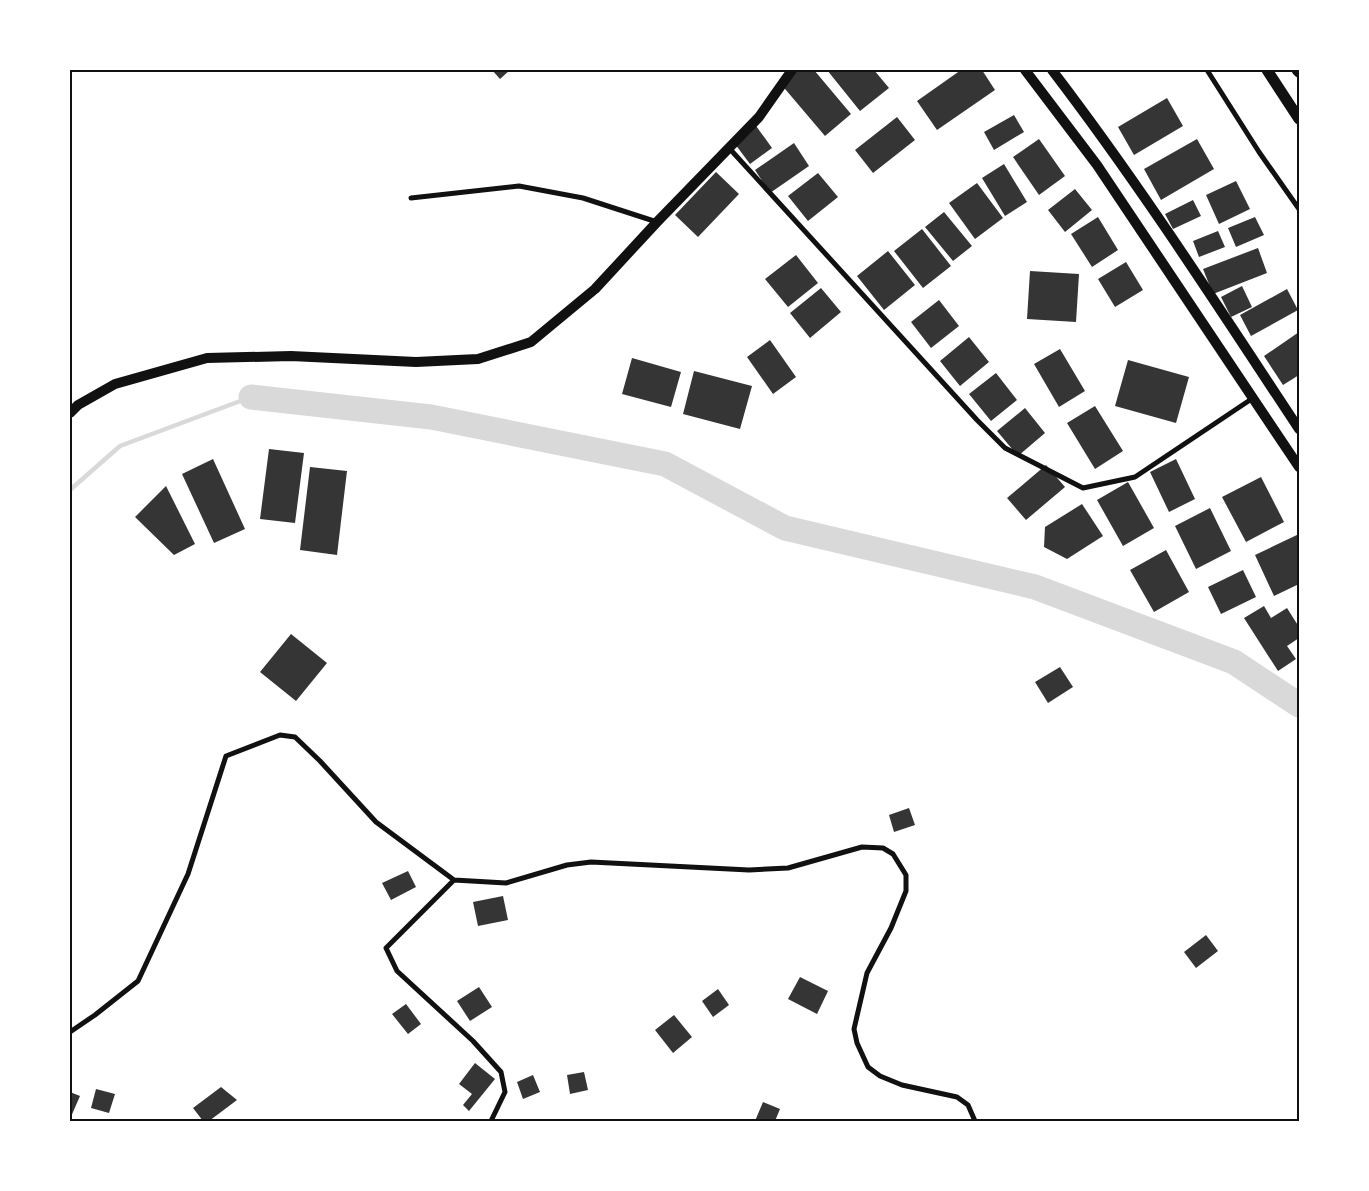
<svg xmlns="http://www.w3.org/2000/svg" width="1369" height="1191" viewBox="0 0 1369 1191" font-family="'Fira Sans',sans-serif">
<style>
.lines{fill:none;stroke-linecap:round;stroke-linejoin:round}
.stream{stroke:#d9d9d9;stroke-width:4.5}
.river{stroke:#d9d9d9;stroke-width:25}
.building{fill:#353535}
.minor{stroke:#111;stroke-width:5}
.secondary{stroke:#111;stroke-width:10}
.trunk{stroke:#111;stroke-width:11}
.neatline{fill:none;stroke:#111;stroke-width:2}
</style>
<rect width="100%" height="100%" fill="#fff"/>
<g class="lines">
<path class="stream" d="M70,490L120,446L251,397"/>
<path class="river" d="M251,397L431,417L665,464L785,528L1035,587L1234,662L1299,705"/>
</g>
<path class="building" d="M492,70H510L500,79Z
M796,70H814L851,114L825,136L780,83Z
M827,70H874L889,88L860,111Z
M961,70H982L995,90L937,130L917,101Z
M1167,98L1183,126L1134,155L1118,127Z
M1014,115L1024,132L994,150L984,132Z
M897,117L915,140L873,173L855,150Z
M754,123L772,148L750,164L732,140Z
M1039,139L1065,176L1039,195L1013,157Z
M1197,139L1214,169L1161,200L1144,169Z
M794,143L809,166L770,193L755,170Z
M1004,164L1027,202L1005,216L982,178Z
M716,172L739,194L698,237L675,215Z
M818,173L838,197L808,221L788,196Z
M1236,181L1250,209L1219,224L1206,195Z
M977,183L1003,218L975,239L949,203Z
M1075,189L1092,210L1065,232L1048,210Z
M1193,200L1201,216L1173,229L1165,214Z
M944,212L972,246L953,261L925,227Z
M1098,217L1118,250L1092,267L1071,234Z
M1255,217L1264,235L1236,247L1228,228Z
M922,229L951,266L923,288L894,251Z
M1218,231L1225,247L1199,257L1193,241Z
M1258,248L1267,273L1213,294L1203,269Z
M888,251L915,285L884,310L857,276Z
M796,255L818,283L788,307L765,279Z
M1126,262L1143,290L1115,307L1098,279Z
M1030,271L1079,274L1076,322L1027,319Z
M1242,286L1252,307L1231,317L1221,297Z
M821,288L841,312L810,338L790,313Z
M1287,289L1298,310L1251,336L1240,315Z
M939,300L959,326L931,348L911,322Z
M1299,332V375L1283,385L1264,356Z
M969,337L989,362L960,386L940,361Z
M770,340L796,377L773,394L747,357Z
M1060,349L1085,391L1059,407L1034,364Z
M632,358L681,372L671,407L622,394Z
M1128,360L1189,377L1176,423L1115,406Z
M694,371L752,386L740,429L683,414Z
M996,373L1017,400L991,421L969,394Z
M1095,406L1123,451L1095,469L1067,423Z
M1025,408L1045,433L1018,456L997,431Z
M269,449L304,453L295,523L260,519Z
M213,459L245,529L214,543L182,474Z
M1176,459L1195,499L1169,512L1150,472Z
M1046,465L1065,487L1026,520L1007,498Z
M310,467L347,471L337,555L300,550Z
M1261,477L1284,522L1246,542L1222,497Z
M1128,482L1154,528L1123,546L1097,500Z
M166,486L195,544L174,555L135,517Z
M1082,504L1103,536L1067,559L1044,547L1045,527Z
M1210,508L1231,551L1196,569L1175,526Z
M1299,534V584L1274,596L1255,555Z
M1166,550L1189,592L1154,612L1130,570Z
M1243,570L1256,597L1221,614L1208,587Z
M1264,606L1271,618L1287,608L1299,627V638L1287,646L1296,659L1278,671L1244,618Z
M291,634L327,663L296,701L260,672Z
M1060,667L1073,687L1048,703L1035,682Z
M909,808L915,825L894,832L889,815Z
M408,871L416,887L391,900L382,883Z
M503,896L508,920L478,926L473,902Z
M1206,935L1218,951L1196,968L1184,952Z
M800,977L828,991L817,1014L788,999Z
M479,987L492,1007L470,1021L457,1001Z
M718,989L729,1005L713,1017L702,1001Z
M406,1004L421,1024L408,1034L392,1014Z
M674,1015L692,1037L673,1053L655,1030Z
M475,1063L495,1079L469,1111L463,1105L472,1094L459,1084Z
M584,1072L588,1090L570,1094L567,1075Z
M533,1075L540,1092L523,1099L517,1082Z
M221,1087L237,1100L209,1121H203L193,1108Z
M96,1089L115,1094L109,1113L91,1108Z
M70,1092L80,1096L70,1119Z
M763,1102L780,1109L775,1121H755Z"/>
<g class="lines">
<path class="minor" d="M1207,70L1259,152L1299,209
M729,148L977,420L1005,448L1083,488L1135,477L1253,398
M411,198L519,186L583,198L657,222
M454,880L386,948L397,971L473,1041L501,1072L505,1092L491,1121
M70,1032L95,1015L138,981L188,874L226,756L280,735L295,737L320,761L376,822L454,880L506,883L567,865L591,862L749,870L788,868L862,847L883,848L893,854L906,875V891L891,928L867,973L854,1029L857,1043L868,1067L880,1076L902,1085L957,1097L968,1105L975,1121"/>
<path class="secondary" d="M1025,70L1097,165L1299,467
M1052,70C1140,185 1219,308 1299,429
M70,413L78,405L115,384L207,358L291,356L416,362L478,359L531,342L595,289L657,222L759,117L792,70"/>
<path class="trunk" d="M1267,70L1299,119
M1297,70L1299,72"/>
</g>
<rect width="1369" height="1191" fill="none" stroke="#ffffff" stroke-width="142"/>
<rect x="71" y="71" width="1227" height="1049" class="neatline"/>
</svg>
